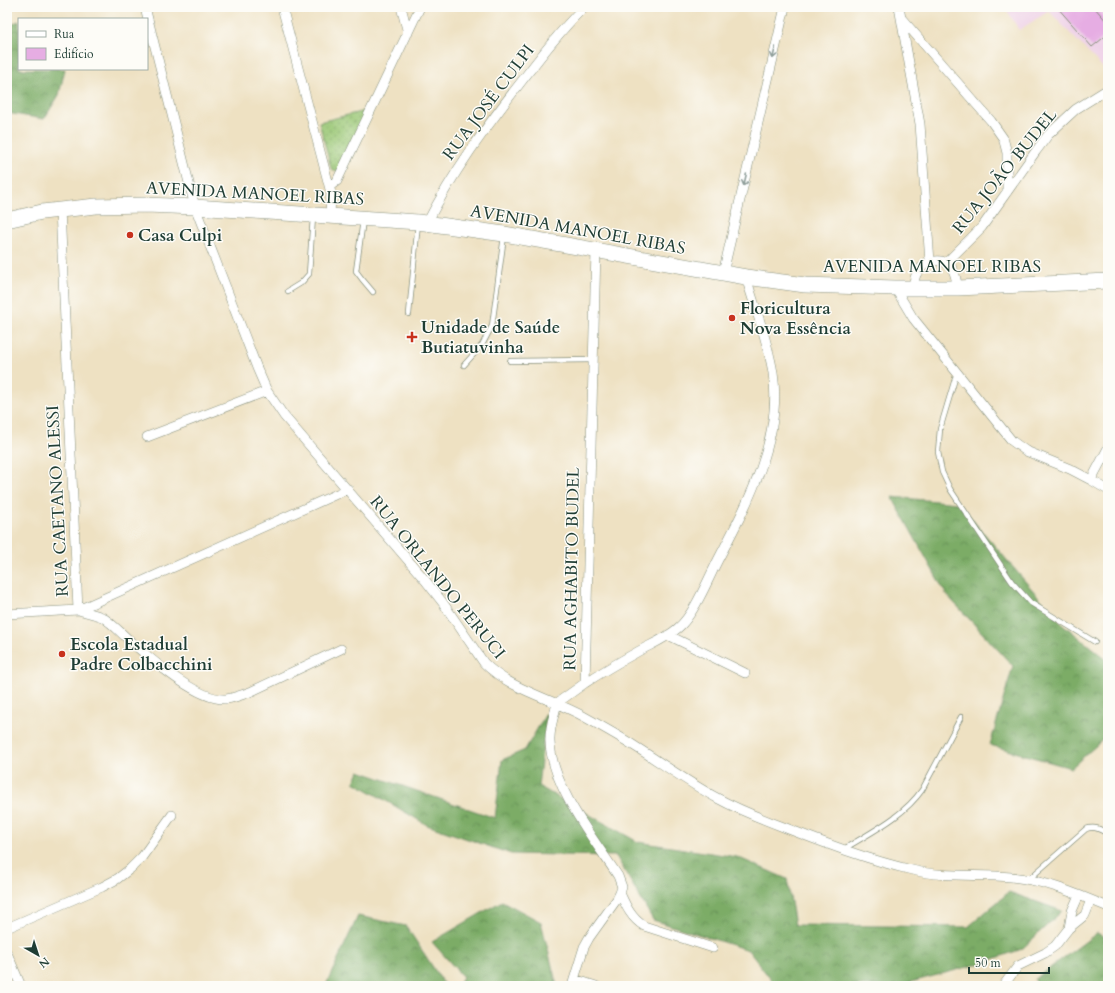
<svg xmlns="http://www.w3.org/2000/svg" width="1115" height="993" viewBox="0 0 1115 993" font-family="Cardo,serif">
<style>
.built{fill:#eed0e7}
.grass{fill:url(#grass-dots);stroke:#5c8254}
.forest{fill:url(#forest-crowns);stroke:#4d744d}
.building{fill:#e6ade3}
.lines{fill:none;stroke-linecap:round;stroke-linejoin:round}
.service-casing{stroke:#868f7b;stroke-width:6}
.minor-casing{stroke:#868f7b;stroke-width:10}
.primary-casing{stroke:#868f7b;stroke-width:16}
.service{stroke:#fff;stroke-width:4.5}
.minor{stroke:#fff;stroke-width:9}
.primary{stroke:#fff;stroke-width:15}
.oneway{stroke:#8f9e9a}
.poi-dot{fill:#c8321e;stroke:#fdfcf7;stroke-width:1.5}
.labels{text-anchor:middle;stroke-width:3;stroke-linejoin:round;paint-order:stroke}
.street-label{font-size:17px;fill:#1f3d34;stroke:#fdfcf7}
.poi-label{font-size:17px;font-weight:bold;fill:#1f3d34;stroke:#fdfcf7;text-anchor:start}
</style>
<defs>
<pattern id="grass-dots" width="8" height="8" patternUnits="userSpaceOnUse"><rect width="8" height="8" fill="#9ac775"/><path d="M2 2h.1M6 6h.1" fill="none" stroke="#7da361" stroke-width="1.8" stroke-linecap="round"/></pattern>
<pattern id="forest-crowns" width="20" height="18" patternUnits="userSpaceOnUse"><rect width="20" height="18" fill="#7bac66"/><path d="M2 6a3 3 0 1 1 6 0M12 15a3 3 0 1 1 6 0" fill="none" stroke="#648d55"/></pattern>
</defs>
<rect width="100%" height="100%" fill="#fdfcf7"/>
<filter id="ink" filterUnits="userSpaceOnUse"><feTurbulence type="fractalNoise" baseFrequency=".025" numOctaves="2"/><feDisplacementMap in="SourceGraphic" scale="8" xChannelSelector="R" yChannelSelector="G"/><feConvolveMatrix kernelMatrix="1 2 1 2 8 2 1 2 1" color-interpolation-filters="sRGB"/></filter>
<filter id="wash" filterUnits="userSpaceOnUse"><feTurbulence type="fractalNoise" baseFrequency=".012" numOctaves="4" result="noise"/><feDisplacementMap in="SourceGraphic" scale="16" xChannelSelector="R" yChannelSelector="G"/><feGaussianBlur stdDeviation="0.9" result="paint"/><feColorMatrix in="noise" values="0 0 0 0 0 0 0 0 0 0 0 0 0 0 0 0 0 1.4 0 .05"/><feComposite in="paint" operator="in"/></filter>
<g filter="url(#wash)">
<rect width="100%" height="100%" fill="#eee1c2"/>
<path class="built" d="M1005,7H1108V73L1049,11L1019,30Z"/>
<path class="grass" d="M369,110L339,171H333L331,168L319,122Z"/>
<path class="forest" d="M19,21V69H65L59,95L44,119L7,113V26Z
M892,497L958,503L1060,622L1108,661V735L1071,768L990,745L1013,666L946,594Z
M547,712L538,786L638,842L737,857L787,879L795,925L968,927L1009,892L1062,911L1022,949L979,964L896,986H776L748,950L653,920L616,856L511,854L427,825L354,782L359,771L495,818L502,760L525,750Z
M502,901L541,922L557,986H457L463,977L432,942Z
M358,916L406,926L444,984L442,986H321L326,985Z
M1097,933L1108,939V986H1037L1035,979Z"/>
<g id="blocks">
<path class="building" d="M1057,7H1094L1108,23V34L1092,47Z"/>
</g>
</g>
<g filter="url(#ink)">
<use href="#blocks" fill-opacity="0" stroke="#868f7b" stroke-width="1"/>
<g class="lines">
<g class="service-casing">
<path id="service" d="M363,220L356,271L362,279L373,292
M288,291L301,283L309,274L313,217
M409,314L418,223
M510,361L593,360
M464,365L482,345L492,326L504,236
M957,372L940,429L938,452L942,472L950,489L1012,582L1031,603L1095,642
M844,849C871,832 903,817 922,790L961,717
M1029,879L1086,829C1095,826 1100,829 1108,834"/>
</g>
<g class="minor-casing">
<path id="minor" d="M145,7L195,207L257,368L267,391L284,416L425,580L443,603L484,663C511,690 550,698 583,716C601,726 619,736 636,747C663,764 689,783 717,798C739,810 762,819 786,828C827,844 869,860 912,870C944,878 978,874 1011,877C1044,880 1077,894 1108,907
M282,7L331,193L330,216
M401,7L408,33
M899,7L920,124L930,262
M902,19L991,121L1003,138L1005,145L1007,153V192
M329,185L333,184L337,181L420,7
M60,209L78,610C86,612 95,614 102,617C112,623 121,633 130,641C151,659 198,701 226,699C234,698 242,695 250,692L341,649
M427,223C453,172 486,127 521,82C541,56 561,30 584,7
M946,263L982,227L1036,151L1048,135L1076,109L1108,89
M723,273L785,7
M895,288L913,318L1012,441L1026,451L1070,469L1091,480L1108,490
M913,288C914,283 914,278 917,273C924,262 941,255 951,267C956,273 956,281 958,288
M147,437L267,391
M1091,480L1108,448
M7,614L78,610L348,489
M668,635L745,673
M585,683C602,672 621,661 639,651C652,644 667,638 678,628C694,615 709,577 719,558C748,503 783,437 773,373C768,341 755,308 746,277
M620,893C626,906 631,918 644,926L713,948
M7,928L102,887L117,879L130,869L142,857L172,815
M1069,928L1072,911L1079,895
M7,953L21,986
M574,979L596,986
M572,986L584,947L589,938L617,899L620,893L622,887L618,876C594,839 552,788 550,742C549,729 554,716 557,703L585,683L596,250
M1003,986L1018,966L1045,953L1055,946L1069,928L1085,915L1091,900"/>
</g>
<g class="primary-casing">
<path id="primary" d="M7,220L42,212L96,206L146,205L195,207L418,222L504,234L746,277L805,285L895,288H958L1108,281"/>
</g>
<use href="#service" class="service"/>
<use href="#minor" class="minor"/>
<use href="#primary" class="primary"/>
</g>
<defs><path id="oneway-shaft" d="M-6 0H5M1.5-3L5.5 0L1.5 3" fill="none" stroke-width="1.6" stroke-linecap="round" stroke-linejoin="round"/></defs>
<g class="oneway">
<use href="#oneway-shaft" transform="translate(774 53) rotate(103)"/>
<use href="#oneway-shaft" transform="translate(745 180) rotate(103)"/>
</g>
</g>
<g class="poi-dot">
<circle cx="130" cy="235" r="4"/>
<circle cx="732" cy="318" r="4"/>
<path d="M410 331h4v4h4v4h-4v4h-4v-4h-4v-4h4z"/>
<circle cx="62" cy="654" r="4"/>
</g>
<g class="labels">
<g class="street-label">
<text transform="translate(488 102) rotate(-53)" y="6">RUA JOSÉ CULPI</text>
<text transform="translate(1004 171) rotate(-51)" y="6">RUA JOÃO BUDEL</text>
<text transform="translate(255 193) rotate(3)" y="6">AVENIDA MANOEL RIBAS</text>
<text transform="translate(578 229) rotate(10)" y="6">AVENIDA MANOEL RIBAS</text>
<text x="932" y="272">AVENIDA MANOEL RIBAS</text>
<text transform="translate(57 501) rotate(-93)" y="6">RUA CAETANO ALESSI</text>
<text transform="translate(571 569) rotate(-89)" y="6">RUA AGHABITO BUDEL</text>
<text transform="translate(438 577) rotate(51)" y="6">RUA ORLANDO PERUCI</text>
</g>
<g class="poi-label">
<text x="138" y="241">Casa Culpi</text>
<text x="740" y="314">Floricultura<tspan x="740" dy="20">Nova Essência</tspan></text>
<text x="421" y="333">Unidade de Saúde<tspan x="421" dy="20">Butiatuvinha</tspan></text>
<text x="70" y="650">Escola Estadual<tspan x="70" dy="20">Padre Colbacchini</tspan></text>
</g>
</g>
<rect width="1115" height="993" fill="none" stroke="#fdfcf7" stroke-width="24"/>
<rect x="18" y="18" width="130" height="52" fill="#fdfcf7" stroke="#a4b0a9"/>
<rect x="26" y="31" width="20" height="6" fill="#ffffff" stroke="#a4b0a9"/>
<text x="54" y="38" font-size="12" fill="#1f3d34">Rua</text>
<rect x="26" y="48" width="20" height="12" fill="#e6ade3" stroke="#a4b0a9"/>
<text x="54" y="58" font-size="12" fill="#1f3d34">Edifício</text>
<g transform="translate(38 955) rotate(141)" stroke="#fdfcf7" stroke-width="3" paint-order="stroke">
<path d="M0-3L7 15L0 10L-7 15Z" fill="#1f3d34"/>
<text y="-6" font-size="11" font-weight="bold" text-anchor="middle" fill="#1f3d34">N</text>
</g>
<path d="M969 967v6h80v-6" fill="none" stroke="#1f3d34" stroke-width="2"/>
<text x="975" y="967" font-size="12" fill="#1f3d34" stroke="#fdfcf7" stroke-width="3" paint-order="stroke">50 m</text>
</svg>
